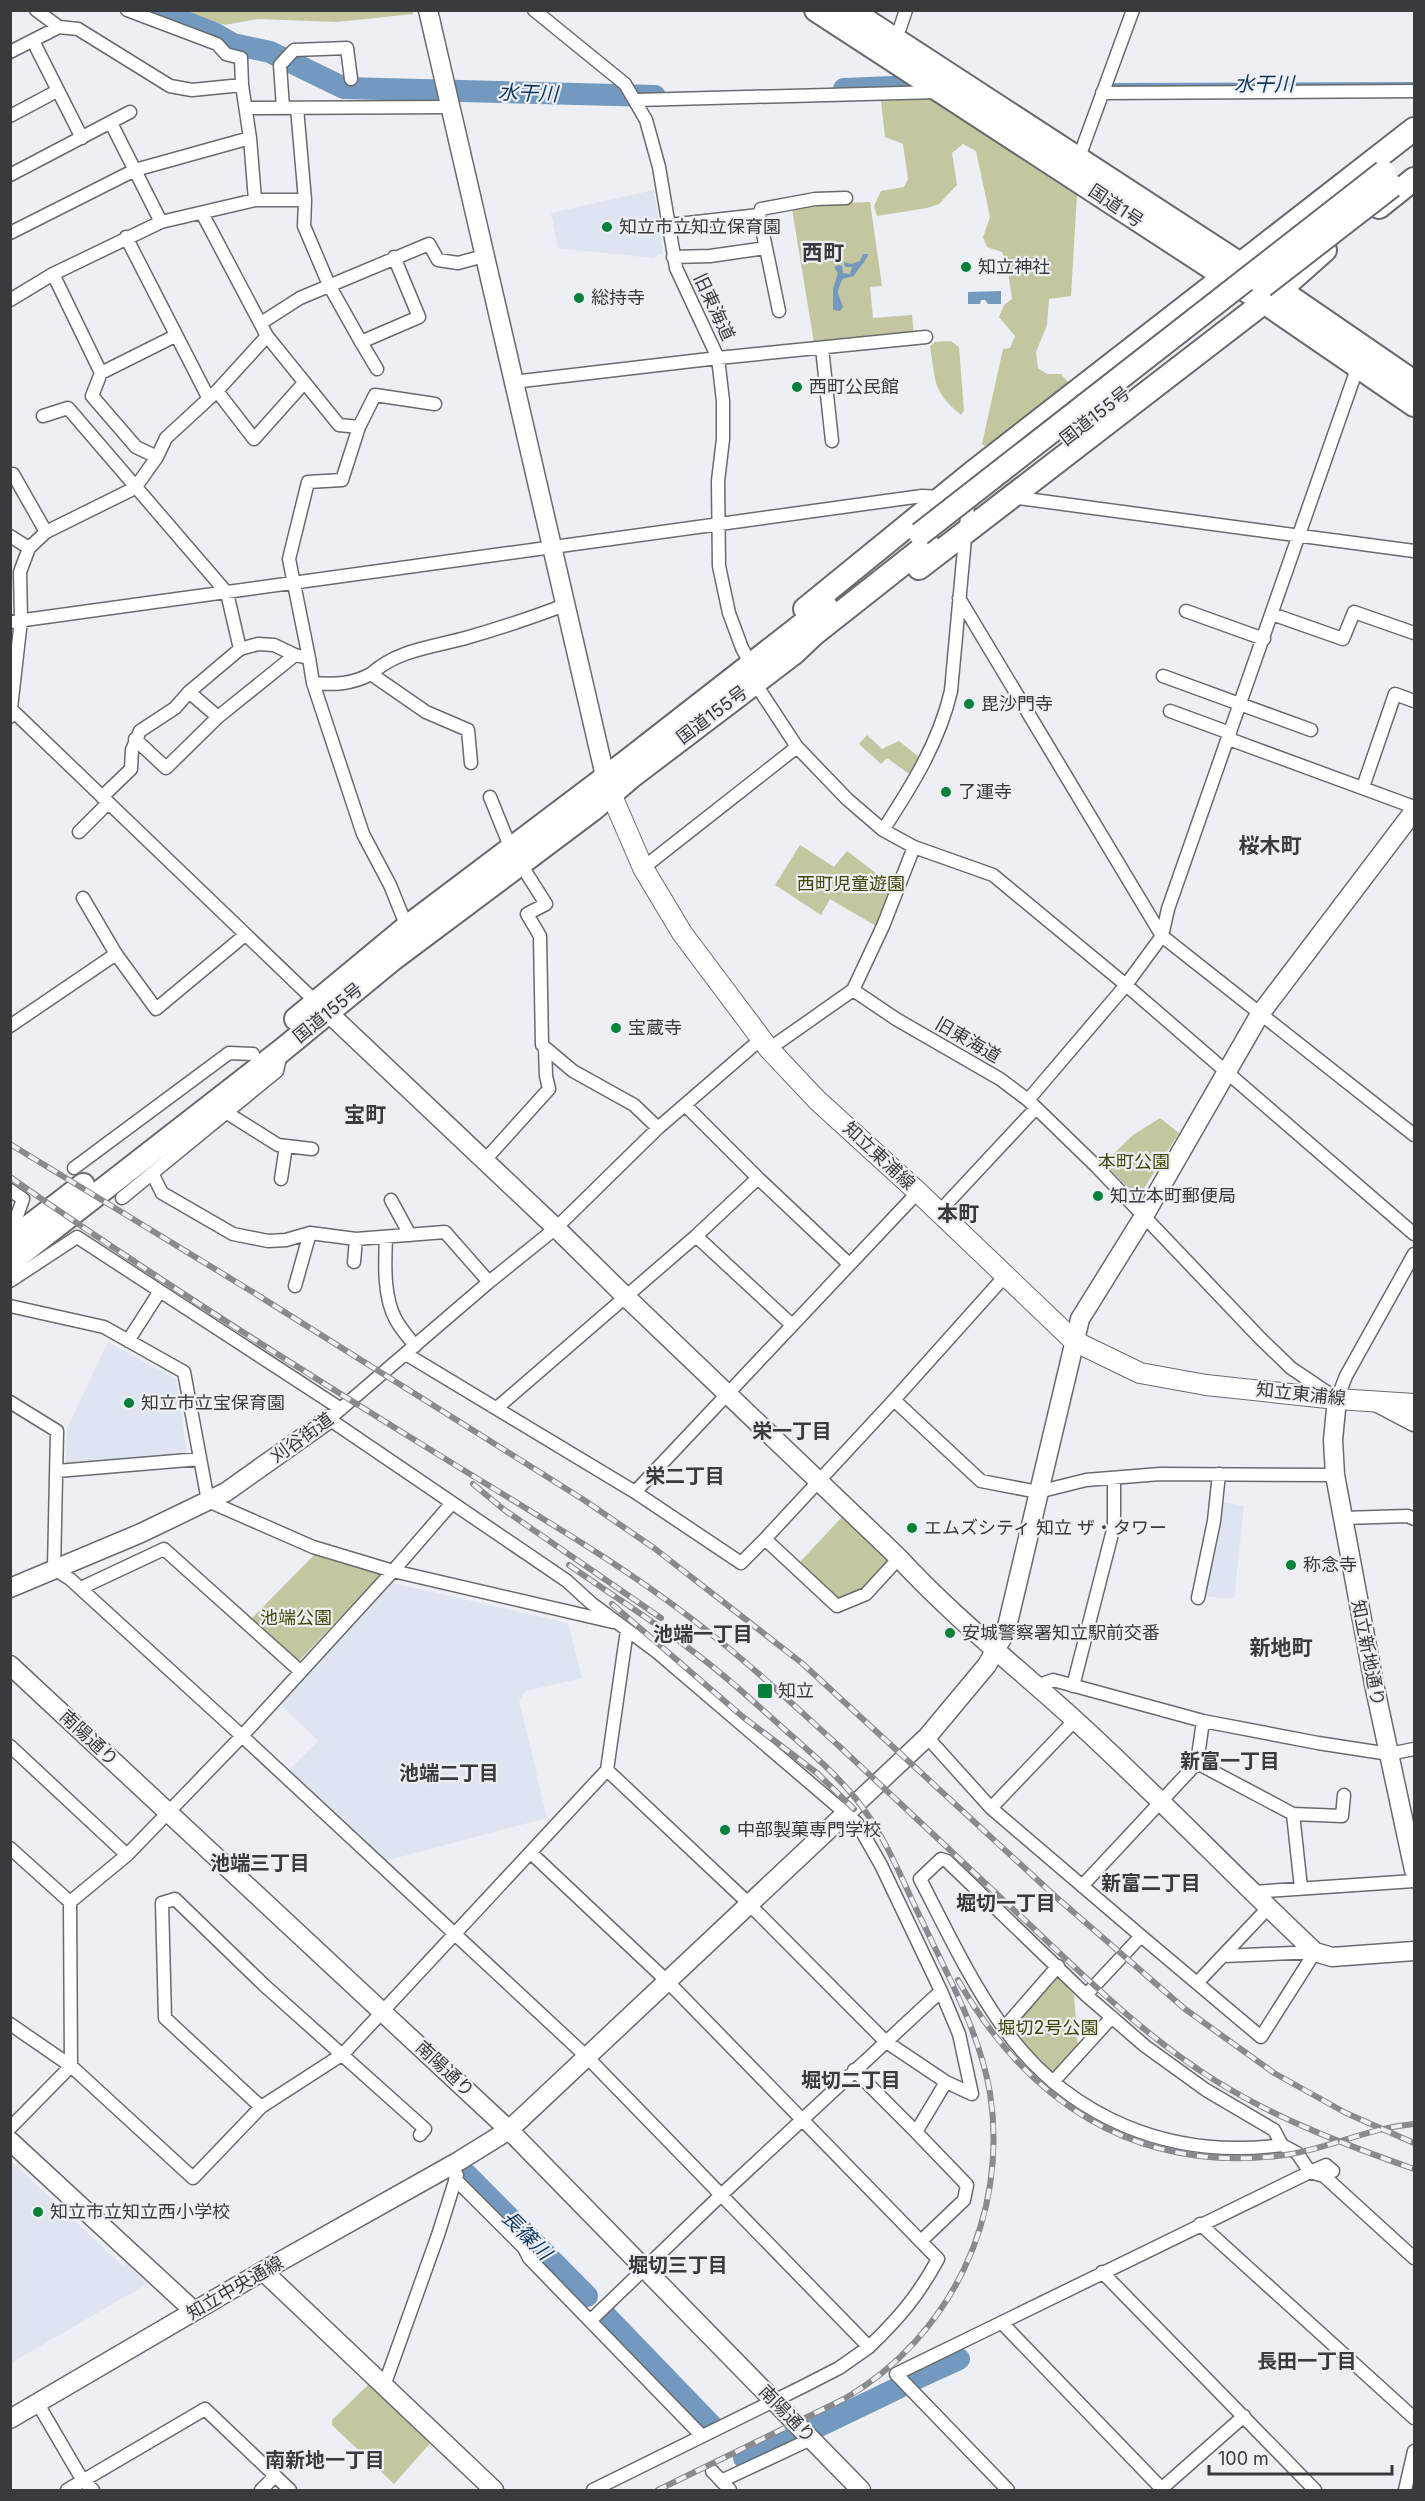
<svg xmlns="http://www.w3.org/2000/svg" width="1425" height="2501" viewBox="0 0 1425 2501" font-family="Inter,'Noto Sans JP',sans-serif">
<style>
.built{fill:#dee4f0}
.green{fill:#c4c69f}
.water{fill:#7499bf}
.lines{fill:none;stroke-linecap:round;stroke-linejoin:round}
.stream{stroke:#7499bf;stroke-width:4}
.river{stroke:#7499bf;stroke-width:22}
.street-casing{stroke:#686a6e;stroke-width:15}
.secondary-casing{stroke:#686a6e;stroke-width:21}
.primary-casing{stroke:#686a6e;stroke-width:22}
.highway-casing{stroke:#686a6e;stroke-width:26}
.street{stroke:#fff;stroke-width:12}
.secondary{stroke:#fff;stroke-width:18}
.primary{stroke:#fff;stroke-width:20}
.highway{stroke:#fff;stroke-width:22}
.rail-casing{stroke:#888a8d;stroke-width:6}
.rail{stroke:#edeff4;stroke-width:4;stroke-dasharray:11;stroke-linecap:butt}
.highway-bridge-casing{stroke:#686a6e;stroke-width:26;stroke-linecap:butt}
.highway-bridge{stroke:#fff;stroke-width:22}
.poi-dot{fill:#06813a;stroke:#edeff4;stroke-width:2}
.labels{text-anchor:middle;stroke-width:4.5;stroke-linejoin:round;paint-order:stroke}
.street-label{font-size:18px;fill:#393a3c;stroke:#edeff4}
.poi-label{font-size:18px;fill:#393a3c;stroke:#edeff4;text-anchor:start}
.park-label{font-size:18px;fill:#454606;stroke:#edeff4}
.water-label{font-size:20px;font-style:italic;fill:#0c365b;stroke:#edeff4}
.neighbourhood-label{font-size:20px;font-weight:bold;fill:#393a3c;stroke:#edeff4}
.quarter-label{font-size:21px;font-weight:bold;fill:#393a3c;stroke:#edeff4}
</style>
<rect width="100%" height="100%" fill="#edeff4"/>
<path class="built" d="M654,190L663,253L653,258L558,248L551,213Z
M108,1342L176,1379L187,1454L70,1466L66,1463L67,1428Z
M1219,1501L1244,1506L1234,1599L1202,1596Z
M388,1582L568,1623L582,1678L526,1691L519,1700L547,1818L381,1862L287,1772L318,1741L279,1703Z
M11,2161L123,2266L126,2263L147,2284L11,2363Z"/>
<path class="green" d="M413,11V14L337,22L258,19L225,25L184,11Z
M930,99L1077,194L1071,296L1049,299L1047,325L1036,352L1038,368L1047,374H1061L1069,383L1067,391L991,450L982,444L1003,349L1010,348L1015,336L999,317L1004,305L1012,299L1007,265L1002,252L987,247L983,237L990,217L976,151L963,144L952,153L957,185L939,204L927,208L877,216L874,206L881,191L904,187L908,179L903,144L885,137L881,101Z
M870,202L882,286L870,287L873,318L912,315L914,335L814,343L792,209L816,204Z
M951,341L959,347L964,410L961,415C932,391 936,382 930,346L935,342Z
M867,735L882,749L899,741L919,757L909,774L887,758L881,764L859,744Z
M800,845L834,867L847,851L893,886L876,926L830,899L821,915L775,885Z
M1160,1118L1179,1133L1138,1198L1104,1163L1133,1135Z
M843,1516L887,1558V1565L862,1589L839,1600L800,1562Z
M316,1553L382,1573L300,1660L295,1661L250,1620Z
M1057,1975L1074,1995L1078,2050L1058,2073H1052C1041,2062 1013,2039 1013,2023Z
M369,2384H372L433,2440L394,2484L332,2425V2420Z"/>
<path class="water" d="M863,254H868C868,259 858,268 854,276L843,279C841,281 838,290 838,293L843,307L840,311L833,310V289L838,273L834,267L839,265L842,266L843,273L850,274L852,267H845L844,262L851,264L860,261Z
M1001,291V304H988L985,300H981L980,304H968V292Z"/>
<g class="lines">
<path class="stream" d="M1113,85L1414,84"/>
<path class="river" d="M154,10L214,33L233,44L270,52L344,88L655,96
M844,89L917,86
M467,2175L587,2296
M604,2314L711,2425
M911,2381L959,2359
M817,2427L898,2388
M744,2458L749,2460L793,2439"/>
<g class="street-casing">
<path id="street" d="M36,10L59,27L78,29L170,86L192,90L242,85L250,138L255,200
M127,10L217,44L226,54L241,58L242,85
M534,10L625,84L646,120L659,167L676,268L718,358L723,401V439L718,481L719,566L729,613L742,648L751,665
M900,28L906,10
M33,41L82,138
M10,52L59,27
M1102,93L1414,91
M636,100L938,92
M247,108L449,107
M283,108L280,65L294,50L347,48L351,79
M297,108L305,200
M10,116L57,91
M111,123L161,222
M1078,160L1133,10
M10,175L130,112
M759,215L766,248
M669,225L759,215L761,209L815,199L846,198
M10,233L135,170L250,138
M126,237L208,397
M673,257L710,256L766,248L779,311
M53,274L101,373L92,396L136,447L157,457
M10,300L53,274L161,222L255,200H305L304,226L329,285L361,342L419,317L394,257
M261,323L300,298L429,244L438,260L458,263L484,256
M361,342L377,369
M822,348L832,441
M101,373L175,336
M513,382L718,358L926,337
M217,391L254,439L304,383
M43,416L68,408L227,593L240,649
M359,427L375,395L435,404
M13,474L46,532
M1011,497L1414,551
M10,536L29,548
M959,598L1162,936L1414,1135
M1186,611L1264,639
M1272,614L1343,639L1354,612L1414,633
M10,622L922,496L942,497
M309,658L313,683L363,834L390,885L407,927
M371,674C398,649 435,647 469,637C501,628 533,617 565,605
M1163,676L1311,730
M313,683C335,685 352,684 371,674L426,712L468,730L471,763
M755,683L797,747L847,799L883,830L914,847L993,875L1126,985L1414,1234
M189,692L218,717
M13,711L316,1002
M1170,711L1230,733
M10,717L21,620L20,572L29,548L46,532L135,488L157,457L166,438L217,391L267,336
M135,739L166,768L218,717L295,655
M1229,739L1414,807
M1363,787L1395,694L1414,701
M102,797L131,769L132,750L140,731L175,708L189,692L240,649L258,644L274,645L295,655L309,658L289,559L308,482L342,480L359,427L339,425L267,336L202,213
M490,797L511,849
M883,830C911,787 939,743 951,691L969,495
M79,832L108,803
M520,863L546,904L527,914L540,936L542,1045L573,1071L634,1105L658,1128
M643,868L797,747
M83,898L116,954
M853,990L896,1019L1000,1079L1028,1100L1097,1167L1260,1338L1291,1368L1337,1399L1346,1376L1414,1254
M10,1026L116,954L156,1009L245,935
M761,1039L658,1128L556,1228L489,1282L329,1419L567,1581L591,1603L657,1652L857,1823L881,1865L941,1991L959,2034L972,2094L946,2082L916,2132L967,2185L964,2200L921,2241
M769,1049L853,990L883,926L914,847
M1028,1100L1126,985L1162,936L1168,909L1358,366
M227,1113L278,1145L312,1149
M485,1160L549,1089L546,1076L545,1048
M74,1168L229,1053L253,1054
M152,1173L162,1193L233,1234L268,1241L286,1240L310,1233L356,1239L445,1232L489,1282
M758,1178L849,1264
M281,1179L286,1146
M10,1190L23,1199L17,1216L10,1221
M122,1198L277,1071L281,1053
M391,1200L410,1235
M938,1213L1036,1108
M696,1236L792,1325
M386,1237C385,1262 383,1297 396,1320C401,1329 409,1338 415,1346
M354,1262L356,1239
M10,1281L77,1237L341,1409
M295,1286L310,1233
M10,1306L104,1327L184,1372L208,1501L313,1547L393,1571L613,1622
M128,1341L160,1291
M406,1354L635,1492L741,1563L765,1539L837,1606L866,1594L899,1558
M894,1400L981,1481L1038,1492L1086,1480L1160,1474L1335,1475
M10,1402L57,1431L54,1569L70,1579L242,1736L587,2057L869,2347L839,2368L802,2387L593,2490
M498,1407L696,1236L758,1178L686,1106
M57,1471L200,1459
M635,1492L918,1192
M1343,1518L1408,1516L1414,1519
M765,1539L894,1400L1005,1276
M81,1588L164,1549L300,1671
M1198,1598L1214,1521L1219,1474
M1036,1686L1053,1680L1203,1721L1318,1743L1389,1754L1414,1749
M1073,1686L1114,1526V1478
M1075,1720L991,1808L1141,1936L1086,1995
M927,1737L991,1808
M10,1746L127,1855
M1197,1763L1293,1814L1301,1888
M607,1770L744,1899L885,2041L946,2082
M1293,1814L1342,1816L1344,1795
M10,1848L70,1902L71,2066L10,2128
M531,1853L668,1982L938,2259C918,2296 899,2318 869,2347
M1082,1886L1197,1763L1203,1721
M1253,1892L1414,1881
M70,1902L127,1855L242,1736L393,1571L452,1503
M1141,1936L1261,2037L1315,1952
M1223,1956L1315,1952
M1197,1983L1268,1908
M10,2024L71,2066L193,2178L261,2107L343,2054L607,1770L627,1630
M1004,2028L1058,1966
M854,2070L916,2132
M1053,2082L1112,2017
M261,2107L165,2018L162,1903L175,1899L264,1985L425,2129L420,2135
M1282,2145C1171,2160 1069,2119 1003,2027C970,1981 946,1929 920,1879L941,1859L947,1861L1086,1995L1145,2046L1206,2090L1274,2130L1282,2145L1297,2153L1310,2172L1324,2176L1414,2258
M455,2179L524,2248L529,2258L702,2436
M1200,2224L1414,2418
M1102,2272L1315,2490
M591,2320L720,2196L941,1991
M1002,2323L1163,2490
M384,2386L438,2235L457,2175
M38,2404L83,2481L93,2490
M712,2471L730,2490
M721,2481L811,2439
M67,2490L205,2409L290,2490
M261,2490L275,2476
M1008,2490L896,2374L1310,2172L1326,2165L1333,2171
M1160,2490L1244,2416
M1405,2490L1414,2451"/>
</g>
<g class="secondary-casing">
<path id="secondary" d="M428,10L605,776
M318,1003L556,1228L625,1296L899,1558C953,1617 1017,1667 1076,1721C1158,1796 1234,1876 1315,1952L1332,1957L1414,1951
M1337,1399L1333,1440L1335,1475L1374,1684L1414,1870
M1376,1402L1414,1422
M10,1588L141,1533L226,1492L329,1419
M10,1665L509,2130L861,2490
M10,2141L194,2311
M263,2271L494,2490
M10,2419L263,2271L459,2161L509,2130L927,1737L987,1665L1006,1631L1080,1319L1144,1216L1260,1014L1414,811"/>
</g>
<g class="primary-casing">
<path id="primary" d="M606,782L643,868L682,933L769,1049L817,1100L918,1192L1074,1341L1140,1373L1206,1385L1337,1399L1414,1404"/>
</g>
<g class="highway-casing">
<path id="highway" d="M816,10L1264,302L1414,405
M850,10L1280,290L1414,382
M1379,207L1414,179
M919,568L1280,290L1325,250
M805,609L972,473L1414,129
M296,1019L407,927L626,762L826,606
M10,1241L83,1185
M10,1262L281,1051L393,959L592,810L631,777L794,653L814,634L928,544"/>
</g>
<use href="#street" class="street"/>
<use href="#secondary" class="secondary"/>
<use href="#primary" class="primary"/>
<use href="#highway" class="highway"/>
<g class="rail-casing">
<path id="rail" d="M10,1144L251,1291L584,1500L654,1548L803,1664L1056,1897L1185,2009L1274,2073L1346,2113L1414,2143
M10,1177C146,1272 285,1360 426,1447C524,1508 626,1565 716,1638C759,1672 799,1710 840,1747C903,1806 967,1866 1030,1925C1089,1981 1147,2038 1216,2081C1279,2120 1346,2145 1414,2169
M473,1484L508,1513
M503,1509L661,1618
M569,1565C610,1594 652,1620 691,1650C724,1674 754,1702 784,1729C809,1751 835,1773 856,1799C886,1836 903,1883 924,1925C949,1978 980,2034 990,2093C1009,2215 951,2337 844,2399L658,2490
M612,1604L743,1717L817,1773L854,1809
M958,1980C1027,2101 1133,2172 1277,2156C1324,2151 1367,2128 1414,2124"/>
</g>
<use href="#rail" class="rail"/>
<g class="highway-bridge-casing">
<path id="highway-bridge" d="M1263,286L1392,186
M920,534L1384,172"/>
</g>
<use href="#highway-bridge" class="highway-bridge"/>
</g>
<g class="poi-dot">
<circle cx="607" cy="227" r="6"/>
<circle cx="966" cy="267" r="6"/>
<circle cx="579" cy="298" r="6"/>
<circle cx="797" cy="387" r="6"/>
<circle cx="969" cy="704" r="6"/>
<circle cx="946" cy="792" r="6"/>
<circle cx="616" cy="1028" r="6"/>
<circle cx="1098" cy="1196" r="6"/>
<circle cx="129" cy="1403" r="6"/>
<circle cx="912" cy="1528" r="6"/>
<circle cx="1291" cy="1565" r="6"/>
<circle cx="950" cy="1633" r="6"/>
<rect x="757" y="1683" width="16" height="16" rx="3"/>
<circle cx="725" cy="1830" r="6"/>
<circle cx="38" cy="2212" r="6"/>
</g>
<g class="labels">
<g class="street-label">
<text transform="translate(1116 206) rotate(34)" y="6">国道1号</text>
<text transform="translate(714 307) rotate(65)" y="6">旧東海道</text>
<text transform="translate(1095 416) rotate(-38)" y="6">国道155号</text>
<text transform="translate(712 715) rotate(-37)" y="6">国道155号</text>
<text transform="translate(328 1013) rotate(-39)" y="6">国道155号</text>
<text transform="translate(968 1040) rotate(30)" y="6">旧東海道</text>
<text transform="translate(879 1156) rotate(43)" y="6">知立東浦線</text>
<text transform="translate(1301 1394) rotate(6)" y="6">知立東浦線</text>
<text transform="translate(302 1438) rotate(-36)" y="6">刈谷街道</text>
<text transform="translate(1368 1653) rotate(79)" y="6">知立新地通り</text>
<text transform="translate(89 1738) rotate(43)" y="6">南陽通り</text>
<text transform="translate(445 2069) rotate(43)" y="6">南陽通り</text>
<text transform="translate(235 2288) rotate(-30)" y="6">知立中央通線</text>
<text transform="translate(787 2414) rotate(46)" y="6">南陽通り</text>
</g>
<g class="poi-label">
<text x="619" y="233">知立市立知立保育園</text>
<text x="978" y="273">知立神社</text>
<text x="591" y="304">総持寺</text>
<text x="809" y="393">西町公民館</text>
<text x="981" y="710">毘沙門寺</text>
<text x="958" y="798">了運寺</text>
<text x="628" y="1034">宝蔵寺</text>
<text x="1110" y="1202">知立本町郵便局</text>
<text x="141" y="1409">知立市立宝保育園</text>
<text x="924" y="1534">エムズシティ 知立 ザ・タワー</text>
<text x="1303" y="1571">称念寺</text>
<text x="962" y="1639">安城警察署知立駅前交番</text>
<text x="778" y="1697">知立</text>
<text x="737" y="1836">中部製菓専門学校</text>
<text x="50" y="2218">知立市立知立西小学校</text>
</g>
<g class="park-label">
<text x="851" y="890">西町児童遊園</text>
<text x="1134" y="1168">本町公園</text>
<text x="296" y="1624">池端公園</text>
<text x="1048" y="2034">堀切2号公園</text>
</g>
<g class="water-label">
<text x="1264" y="91">水干川</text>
<text transform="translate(528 93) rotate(2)" y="7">水干川</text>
<text transform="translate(527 2235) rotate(45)" y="7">長篠川</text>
</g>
<g class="neighbourhood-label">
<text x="792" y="1438">栄一丁目</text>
<text x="685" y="1483">栄二丁目</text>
<text x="703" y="1641">池端一丁目</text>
<text x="1230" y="1768">新富一丁目</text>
<text x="449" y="1780">池端二丁目</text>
<text x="260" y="1870">池端三丁目</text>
<text x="1151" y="1890">新富二丁目</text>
<text x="1006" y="1910">堀切一丁目</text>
<text x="851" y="2087">堀切二丁目</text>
<text x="678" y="2272">堀切三丁目</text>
<text x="1307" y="2368">長田一丁目</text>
<text x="325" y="2467">南新地一丁目</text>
</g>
<g class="quarter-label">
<text x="823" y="260">西町</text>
<text x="1270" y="853">桜木町</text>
<text x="365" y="1122">宝町</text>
<text x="958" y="1221">本町</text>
<text x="1281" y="1655">新地町</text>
</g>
</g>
<rect width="1425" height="2501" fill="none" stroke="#393a3c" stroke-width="24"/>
<path d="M1209 2465v9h183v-9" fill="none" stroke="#393a3c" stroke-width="3"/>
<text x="1218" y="2465" font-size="18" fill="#393a3c" stroke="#edeff4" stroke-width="4.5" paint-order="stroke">100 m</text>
</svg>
